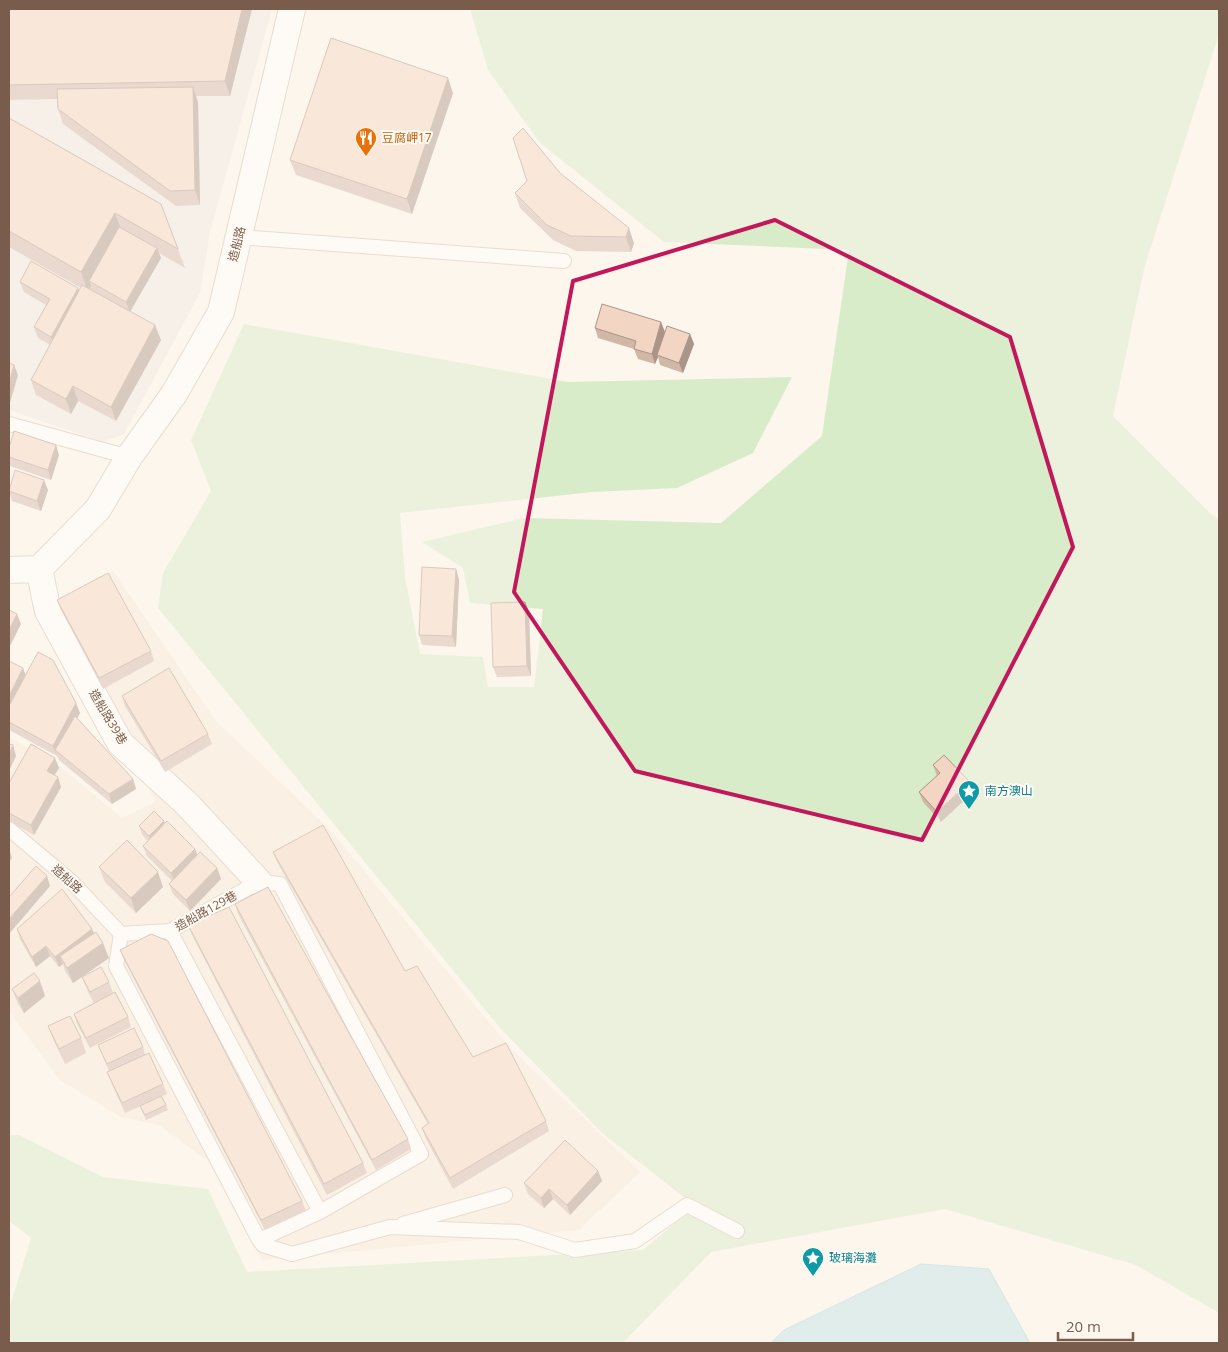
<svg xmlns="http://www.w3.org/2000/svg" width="1228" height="1352" viewBox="0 0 1228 1352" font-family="'Open Sans','Noto Sans TC',sans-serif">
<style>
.residential{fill:#f5e8da}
.industrial{fill:#efe9e4}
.green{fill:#d8ecc9}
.water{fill:#bfe3e8;stroke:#a5d3da}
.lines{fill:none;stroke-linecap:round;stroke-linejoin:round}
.lane-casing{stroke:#d1beb0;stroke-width:16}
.street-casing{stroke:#d1beb0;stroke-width:28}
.lane{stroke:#fff;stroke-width:14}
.street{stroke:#fff;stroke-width:26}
.wall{fill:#d1b7a8}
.shaded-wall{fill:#aa9588}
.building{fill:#f3d5c3;stroke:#aa9588}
.marked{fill:none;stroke:#c2185b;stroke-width:4;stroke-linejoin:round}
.labels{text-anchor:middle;stroke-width:4;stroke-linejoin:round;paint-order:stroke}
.food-label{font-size:12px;fill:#c56008;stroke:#fffaf3;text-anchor:start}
.street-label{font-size:12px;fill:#7a5c4d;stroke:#fffaf3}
.culture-label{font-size:12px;fill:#0d838f;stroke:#fffaf3;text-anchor:start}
</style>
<rect width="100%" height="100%" fill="#fdf6ec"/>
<path class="residential" d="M113,571L216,721L332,832L512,1050L640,1172L579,1230L262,1260L209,1162L159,1125L121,1117L60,1080L9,1011V737L61,767L122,818L156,802L111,719L55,606Z"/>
<path class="industrial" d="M9,9H272L210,232L200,293L124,434L103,442L9,410Z"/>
<path class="green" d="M470,9H1219V34L1144,269L1113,416L1210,513L1219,519V1313L1136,1265L945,1209L711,1252L623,1343H9V1309L31,1238L9,1221V1135H19L103,1177L208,1189L247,1272L643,1250L695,1206L602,1133L500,1028L158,608L163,573L211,491L191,440L244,324L568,382L792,377L753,453L677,488L592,492L400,513L405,577L420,654L483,657L488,687H534L543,609L470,603L463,568L422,542L524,518L721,523L822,436L849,250L664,242L539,142L488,70Z"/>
<path class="water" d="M921,1264L989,1269L1030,1343H771L784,1330Z"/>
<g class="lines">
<g class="lane-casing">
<path id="lane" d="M239,237L564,261
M9,424L129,457
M9,829L71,881L121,934
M170,931L320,1212
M121,934L116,966L259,1240L263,1245L292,1254L390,1227L519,1232L575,1250L635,1241L687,1205L737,1231
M121,934L170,931L259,882L280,884L421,1154L320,1212L259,1240
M403,1224L505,1195"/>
</g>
<g class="street-casing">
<path id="street" d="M39,569L98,509L129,457L174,394L221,312L292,9
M39,569L48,611L120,743L187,804L259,882
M9,570L39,569"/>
</g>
<use href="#lane" class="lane"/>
<use href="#street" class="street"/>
</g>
<path class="wall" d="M9,9H252L230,96H196L198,102L200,205L176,206L63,124L58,109L57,99L9,100Z
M453,93L412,214L296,175L290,160Z
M9,118L161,204L185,268L159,253L161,258L130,311L161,340L116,421L78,401L71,414L36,395L31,380L50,345L38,338L34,327L46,305L24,292L20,282L79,291L81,288L9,247Z
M560,173L634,243L631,252L576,251L553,240L520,208L515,193Z
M595,328L690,334L694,344L683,373L660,365L658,357L655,364L638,359L634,349L598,338Z
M9,448L59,455L51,480L10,466L9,463Z
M9,489L48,490L41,511L12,501L9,492Z
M459,579L456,647L422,645L419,635Z
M57,600L151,651L154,661L103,689L61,610Z
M525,602L529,612L531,676L497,677L493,667Z
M9,661L25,675L80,713L77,718L133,779L136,789L112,804L59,760L57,756L9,730Z
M122,696L208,734L212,744L165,772L125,706Z
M55,758L59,768L54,775L61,787L34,835L9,821V783Z
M933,765L973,792L941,822L923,802L919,792L937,776Z
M165,824L198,855L217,868L221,879L190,911L173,894L169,884L172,881L147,856L143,846L148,841L143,836L139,826Z
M273,852L405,971L473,1057L546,1121L549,1131L453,1189L426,1139L422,1128L428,1124L277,862Z
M99,867L163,887L136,913L105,882Z
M235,904L408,1139L411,1149L376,1170L238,914Z
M188,925L363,1163L367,1173L327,1195L192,935Z
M17,929H92L94,933L109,958L73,983L65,971L63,964L59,967L50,956L36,967L20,939Z
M120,950L302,1201L306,1211L265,1230L124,960Z
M82,977L109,982L113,993L128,1017L131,1027L90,1048L77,1024L74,1014L94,1003L88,992Z
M12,989L45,996L24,1013L18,1004Z
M48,1026L81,1038L86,1053L65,1064L54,1041Z
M98,1045L143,1047L145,1055L163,1084L167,1094L162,1096L168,1110L146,1120L140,1106L143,1105L125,1113L111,1082L107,1072L109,1071Z
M598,1171L602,1181L570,1215L553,1199L544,1208L528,1194L524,1183Z"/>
<path class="shaded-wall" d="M242,9H252L230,96L225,81Z
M448,78L453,93L412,214L407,199Z
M193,87L198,102L200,205L195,190Z
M115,213L122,232L89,281L91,286L88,292L81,272Z
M629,228L634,243L631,252L626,237Z
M157,248L161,258L130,312L126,302Z
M78,288L82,298L54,347L51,337Z
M661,322L665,332L657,355L658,357L655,364L652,354Z
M155,325L161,340L116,421L111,407Z
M690,334L694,344L683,373L679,363Z
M14,365L18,375L10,403L9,400V384Z
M73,386L78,401L71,414L66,399Z
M56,445L59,455L51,480L48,470Z
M44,480L48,490L41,511L37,501Z
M456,569L459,579L456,647L452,636Z
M525,602L529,612L531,676L527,666Z
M17,614L21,624L9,648V630Z
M23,668L27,679L9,713V696Z
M76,703L80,713L59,753L55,750L57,756L53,746Z
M13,745L16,756L9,771V754Z
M55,758L59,768L51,781L47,771Z
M58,777L61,787L34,835L31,825Z
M133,779L136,789L112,804L109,794Z
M970,782L973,792L941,822L937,812Z
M164,821L168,831L153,846L149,836Z
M9,848L12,858L9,862Z
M195,849L199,859L175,883L171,873Z
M217,868L221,879L190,911L186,900Z
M158,872L163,887L136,913L131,898Z
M47,876L50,886L9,934V919Z
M92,929L96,939L60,956L63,964L59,967L55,957Z
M103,943L109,958L73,983L67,968Z
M46,946L50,956L36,967L32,957Z
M40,981L45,996L24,1013L18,998Z
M598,1171L602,1181L570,1215L567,1205Z
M549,1189L553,1199L544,1208L541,1198Z"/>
<path class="building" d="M9,9H242L225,81L9,85Z
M331,38L448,78L407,199L290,160Z
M193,87L195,190L170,191L58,109L57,89Z
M9,118L161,204L178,249L115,213L81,272L9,231Z
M523,128L560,173L629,228L626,237L571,236L547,225L515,193L527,181L513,138Z
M119,227L157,248L126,302L89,281Z
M31,261L78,288L51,337L34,327L50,299L20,282Z
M82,285L155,325L111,407L73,386L66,399L31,380Z
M602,304L661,322L652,354L634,349L636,341L595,328Z
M667,326L690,334L679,363L657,355Z
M9,363L14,365L9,384Z
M14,431L56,445L48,470L9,457V448Z
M15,470L44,480L37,501L9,491Z
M422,567L456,569L452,636L419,635Z
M108,573L151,651L99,678L57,600Z
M525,602L527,666L493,667L491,603Z
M9,610L17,614L9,630Z
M38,652L53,660L76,703L53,746L9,722V706Z
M9,661L23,668L9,696Z
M169,668L208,734L161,761L122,696Z
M75,716L133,779L109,794L55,750Z
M9,744L13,745L9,754Z
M31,744L55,758L47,771L58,777L31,825L9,813V783Z
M944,755L970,782L937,812L919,792L940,773L933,765Z
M154,811L164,821L149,836L139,826Z
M167,821L195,849L171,873L143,846Z
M323,825L405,971L417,966L473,1057L506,1043L546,1121L450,1178L422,1128L429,1123L273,852Z
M127,840L158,872L131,898L99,867Z
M200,852L217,868L186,900L169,884Z
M36,866L47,876L9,919V897Z
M268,887L408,1139L372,1160L235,904Z
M62,889L92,929L55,957L46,946L32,957L17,929Z
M229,907L363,1163L324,1184L188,925Z
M96,932L103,943L67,968L60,956Z
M151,934L168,941L302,1201L261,1220L120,950Z
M101,967L109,982L90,992L82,977Z
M34,973L40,981L18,998L12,989Z
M115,992L128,1017L86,1038L74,1014Z
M70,1016L81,1038L59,1049L48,1026Z
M134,1028L143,1047L107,1064L98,1045Z
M149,1053L163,1084L122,1103L107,1072Z
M161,1096L166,1105L145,1115L140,1106Z
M565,1140L598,1171L567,1205L549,1189L541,1198L524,1183Z"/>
<path d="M0 0H1228V1352H0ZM775,220L1010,337L1073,547L922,840L635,771L514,592L573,281Z" fill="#fdf6ec" fill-opacity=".55" fill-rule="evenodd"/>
<path class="marked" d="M775,220L1010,337L1073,547L922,840L635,771L514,592L573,281Z"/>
<defs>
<g id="restaurant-pin" transform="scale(1.125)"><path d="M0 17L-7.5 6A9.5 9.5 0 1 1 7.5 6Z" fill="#e8710a" stroke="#fffaf3"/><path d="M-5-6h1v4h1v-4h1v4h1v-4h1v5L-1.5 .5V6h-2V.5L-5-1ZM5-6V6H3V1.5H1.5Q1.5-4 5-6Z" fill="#fff"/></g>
<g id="sight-pin" transform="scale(1.125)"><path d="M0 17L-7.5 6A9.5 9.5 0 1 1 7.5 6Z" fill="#0f9aa8" stroke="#fffaf3"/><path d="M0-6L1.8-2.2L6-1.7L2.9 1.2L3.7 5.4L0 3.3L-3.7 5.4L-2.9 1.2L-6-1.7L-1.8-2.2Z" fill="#fff"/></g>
</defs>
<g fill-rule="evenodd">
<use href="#restaurant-pin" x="366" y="138"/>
<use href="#sight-pin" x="969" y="791"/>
<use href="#sight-pin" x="813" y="1258"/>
</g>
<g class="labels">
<g class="food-label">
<text x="382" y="142">豆腐岬17</text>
</g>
<g class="street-label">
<text transform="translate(237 244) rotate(-76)" y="4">造船路</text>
<text transform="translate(108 717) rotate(59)" y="4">造船路39巷</text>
<text transform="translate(67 879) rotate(42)" y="4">造船路</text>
<text transform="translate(206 911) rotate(-29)" y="4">造船路129巷</text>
</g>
<g class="culture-label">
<text x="985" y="795">南方澳山</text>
<text x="829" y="1262">玻璃海灘</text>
</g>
</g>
<rect width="1228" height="1352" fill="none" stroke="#7a5c4d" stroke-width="20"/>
<path d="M1058 1332v8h75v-8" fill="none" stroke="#7a5c4d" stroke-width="2.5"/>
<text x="1066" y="1332" font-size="15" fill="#7a5c4d" stroke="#fffaf3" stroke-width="4" paint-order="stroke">20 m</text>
</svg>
